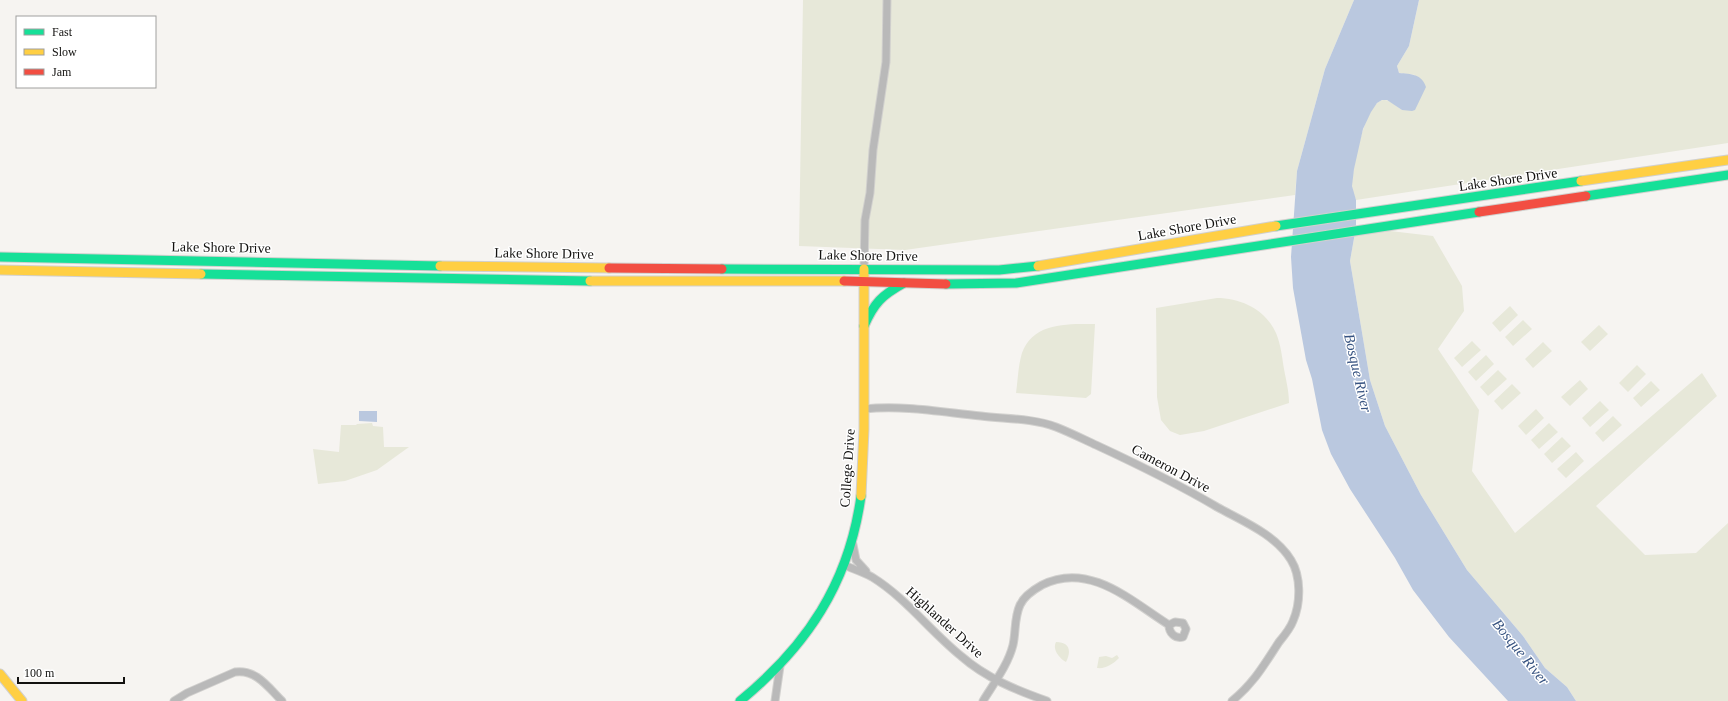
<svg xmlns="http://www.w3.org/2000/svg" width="1728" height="701" viewBox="0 0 1728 701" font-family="Georgia,serif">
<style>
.green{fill:#e7e8d9}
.water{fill:#bac8df}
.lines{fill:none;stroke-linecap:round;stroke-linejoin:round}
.street-casing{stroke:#d1d0ce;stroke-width:9}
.fast-casing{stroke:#d1d0ce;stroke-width:11}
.slow-casing{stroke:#d1d0ce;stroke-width:11}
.jam-casing{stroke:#d1d0ce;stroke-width:11}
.street{stroke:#b9b9b9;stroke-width:7}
.fast{stroke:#16e098;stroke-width:9}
.slow{stroke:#ffcf43;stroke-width:9}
.jam{stroke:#f24e42;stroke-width:9}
.labels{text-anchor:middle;stroke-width:3;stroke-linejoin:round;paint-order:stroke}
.street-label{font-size:14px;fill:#12110f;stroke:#fff}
.water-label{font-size:15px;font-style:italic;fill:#375381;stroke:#fff}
</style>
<rect width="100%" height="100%" fill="#f6f4f1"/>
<path class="green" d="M803,0H1354L1325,69L1297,171L1295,195L905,250L799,246Z
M1419,0H1728V143L1356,200C1354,195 1352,190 1352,185C1353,168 1364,104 1383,100C1390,99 1397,107 1402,110L1415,75L1399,73L1397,66L1409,46Z
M1356,227L1433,236L1462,286L1464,311L1438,349L1479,410L1472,471L1515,533L1702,373L1717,396L1596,506L1645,555L1696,553L1728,523V701H1576L1567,687L1545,668L1523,636L1467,570L1421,495L1385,426L1370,380L1350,261Z
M1217,298C1241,298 1266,310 1276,333C1281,345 1282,357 1284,369C1286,380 1289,391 1289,403L1204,431L1180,435L1170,431L1161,420L1157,397L1156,308Z
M1510,306L1518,315L1500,332L1492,323Z
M1523,320L1532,329L1513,346L1505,337Z
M1095,324L1091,394L1086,398L1016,393C1018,380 1018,366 1022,353C1033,322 1068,324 1095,324Z
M1599,325L1608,334L1590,351L1581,342Z
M1472,341L1481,350L1462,367L1454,358Z
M1543,342L1552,351L1533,368L1525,359Z
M1486,355L1494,364L1476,381L1468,372Z
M1637,365L1646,374L1628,392L1619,383Z
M1498,370L1507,379L1488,396L1480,387Z
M1580,380L1588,389L1570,406L1561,397Z
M1651,381L1660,390L1641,407L1633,398Z
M1512,384L1521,393L1502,410L1494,401Z
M1600,401L1609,410L1590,427L1582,418Z
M1536,409L1544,418L1526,435L1518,426Z
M1613,416L1622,425L1603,442L1595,433Z
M372,423L373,426L383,427L384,447H409L377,470L345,481L318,484L313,449L339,452L341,425H356L357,424Z
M1549,423L1558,432L1539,449L1531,440Z
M1562,437L1571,446L1552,463L1544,454Z
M1576,452L1584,461L1566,478L1557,469Z
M1056,642C1069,642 1072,650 1066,662C1059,658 1052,649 1056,642Z
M1117,655L1119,658C1113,664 1106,669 1097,668L1099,657L1106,656L1112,658Z"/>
<path class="water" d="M1354,0H1419L1409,46L1397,66L1399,73C1411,74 1422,74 1426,87L1415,110L1412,111L1402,110L1387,100H1382L1377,103L1371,112L1363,129L1354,169L1352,186L1356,200V227L1350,261L1370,380L1385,426L1421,495L1467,570L1523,636L1545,668L1567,687L1576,701H1508L1449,637L1413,590L1395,558L1350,489L1331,454L1322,430L1312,379L1306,360L1293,288L1291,257L1297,171L1325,69Z
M359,411H377V422L359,421Z"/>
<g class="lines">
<g class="street-casing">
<path id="street" d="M864,269L865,220L870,193L873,150L886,62L887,0
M864,409C904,405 941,412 981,416C1005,419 1032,418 1056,427C1069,432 1083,439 1096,445C1137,464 1178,484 1217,507C1242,521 1275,534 1291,560C1301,576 1301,603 1293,621C1290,629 1284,636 1279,642C1264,665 1254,683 1232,701
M852,540L856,560L866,571
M844,565C853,569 863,572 872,577C906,598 930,631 961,656C986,678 1016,690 1047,701
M174,701L187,693L235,672C256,669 268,687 282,701
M775,701L780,666
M983,701C994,683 1008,665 1013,645C1016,632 1014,618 1020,605C1024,596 1033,590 1042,585C1089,561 1131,601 1169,625C1169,633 1175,639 1183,637L1186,629L1183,623L1175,622L1169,625"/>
</g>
<g class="fast-casing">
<path id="fast" d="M1586,196L1728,175
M1276,226L1581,181
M0,257L440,266
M722,269L999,270L1038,266
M201,274L590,281
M946,284L1016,283L1479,212
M864,326C874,303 882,295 904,283
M740,701C807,646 849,583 861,496"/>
</g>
<g class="slow-casing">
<path id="slow" d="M1581,181L1728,160
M440,266L609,268
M1038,266L1276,226
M0,270L201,274
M590,281H844
M861,496L864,429V269
M0,674L22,701"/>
</g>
<g class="jam-casing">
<path id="jam" d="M1479,212L1586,196
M609,268L722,269
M844,281L946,284"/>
</g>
<use href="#street" class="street"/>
<use href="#fast" class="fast"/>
<use href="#slow" class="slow"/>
<use href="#jam" class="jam"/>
</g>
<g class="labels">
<g class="street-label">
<text transform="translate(1508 179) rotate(-8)" y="5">Lake Shore Drive</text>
<text transform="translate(1187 227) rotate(-10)" y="5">Lake Shore Drive</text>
<text transform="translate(221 247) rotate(1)" y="5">Lake Shore Drive</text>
<text transform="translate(544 253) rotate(1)" y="5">Lake Shore Drive</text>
<text transform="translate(868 255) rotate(1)" y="5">Lake Shore Drive</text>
<text transform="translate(847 468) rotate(-86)" y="5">College Drive</text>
<text transform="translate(1171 468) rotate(28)" y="5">Cameron Drive</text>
<text transform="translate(945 622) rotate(42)" y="5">Highlander Drive</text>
</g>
<g class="water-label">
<text transform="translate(1358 373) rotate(77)" y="5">Bosque River</text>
<text transform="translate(1521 652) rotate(51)" y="5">Bosque River</text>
</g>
</g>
<rect x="16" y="16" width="140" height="72" fill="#ffffff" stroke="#a0a09f"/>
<rect x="24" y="29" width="20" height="6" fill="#16e098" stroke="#a0a09f"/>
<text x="52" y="36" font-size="12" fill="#12110f">Fast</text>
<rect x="24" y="49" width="20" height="6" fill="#ffcf43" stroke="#a0a09f"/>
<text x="52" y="56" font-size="12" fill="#12110f">Slow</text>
<rect x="24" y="69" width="20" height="6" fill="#f24e42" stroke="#a0a09f"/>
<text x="52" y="76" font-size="12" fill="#12110f">Jam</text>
<path d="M18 677v6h106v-6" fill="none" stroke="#12110f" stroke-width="2"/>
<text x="24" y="677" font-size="12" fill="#12110f" stroke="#ffffff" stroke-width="3" paint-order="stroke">100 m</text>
</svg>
